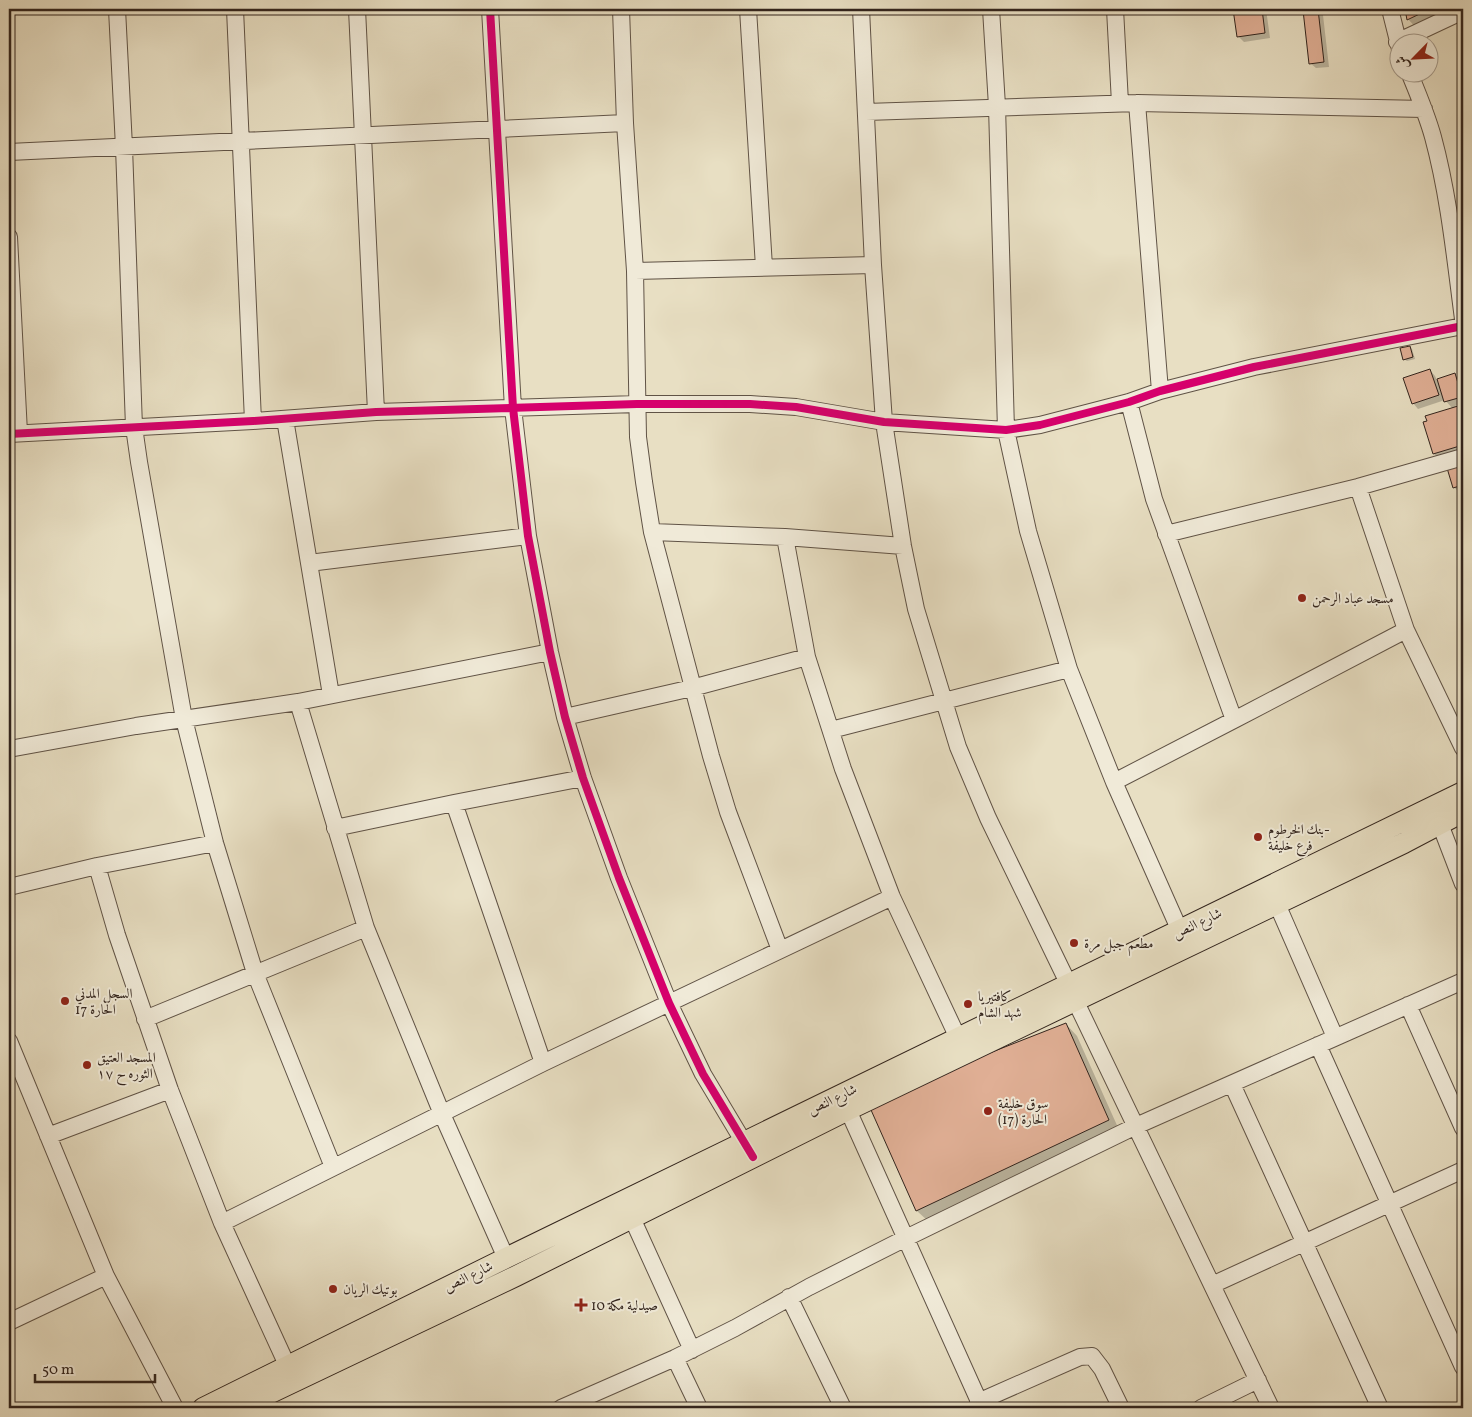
<svg xmlns="http://www.w3.org/2000/svg" width="1472" height="1417" viewBox="0 0 1472 1417" font-family="Vollkorn,Amiri,serif">
<style>
.shadow{fill:#0003}
.building{fill:#e0af95;stroke:#32241d}
.lines{fill:none;stroke-linecap:round;stroke-linejoin:round}
.minor-casing{stroke:#605346;stroke-width:18}
.major-casing{stroke:#32241d;stroke-width:22}
.minor{stroke:#f0ead8;stroke-width:16}
.major{stroke:#e8dfc3;stroke-width:20}
.cycleway-casing{stroke:#f0ead8;stroke-width:11}
.cycleway{stroke:#d6006c;stroke-width:8}
.poi-dot{fill:#8f2418;stroke:#f0ead8;stroke-width:2}
.labels{text-anchor:middle;stroke-width:4;stroke-linejoin:round;paint-order:stroke}
.poi-label{font-size:14px;fill:#32241d;stroke:#f0ead8;text-anchor:start}
.street-label{font-size:14px;fill:#32241d;stroke:#f0ead8}
</style>
<rect width="100%" height="100%" fill="#e8dfc3"/>
<filter id="stains"><feTurbulence type="fractalNoise" baseFrequency=".004" numOctaves="4"/><feColorMatrix values="0 0 0 0 .2 0 0 0 0 .09 0 0 0 0 .02 0 0 0 .5 -.17"/></filter>
<radialGradient id="worn" r=".72"><stop offset=".6" stop-color="#630" stop-opacity="0"/><stop offset="1" stop-color="#630" stop-opacity=".3"/></radialGradient>
<path class="shadow" d="M1234,9H1266L1270,38L1244,42L1238,36Z
M1317,9L1323,15L1329,67L1316,68L1310,63Z
M1406,9H1463L1419,31L1408,19Z
M1410,347L1412,349L1415,359L1407,361L1404,359Z
M1430,370L1435,376L1437,380L1455,375L1460,380L1463,390V403L1455,406L1463,413V456L1443,462L1434,454L1425,423L1453,409L1445,400L1418,409L1413,403Z
M1463,464V491L1460,493L1454,487Z
M1066,1024L1077,1036L1120,1132L929,1222L917,1211L869,1102Z"/>
<path class="building" d="M1233,9H1262L1265,33L1237,37Z
M1318,9L1324,62L1309,64L1303,10Z
M1405,9H1430L1407,20Z
M1410,346L1413,357L1403,360L1400,348Z
M1430,369L1439,395L1412,404L1403,378Z
M1455,373L1462,397L1444,402L1437,379Z
M1458,406L1463,424V445L1433,454L1423,422L1427,421L1425,416Z
M1463,463V487V485L1453,488L1447,468Z
M1066,1023L1109,1120L916,1211L867,1101Z"/>
<g class="lines">
<g class="minor-casing">
<path id="minor" d="M117,9L124,147L134,427L139,462L184,719L215,843L255,973L333,1167
M235,9L253,421
M357,9L376,412
M490,9L513,408L528,536L550,652L565,717L583,778L619,878L669,1003L703,1074L749,1151
M621,9L625,123L635,271L638,437L644,482L652,532L711,756L728,812L780,950
M748,9L764,267
M861,9L873,265L884,422L903,546L916,609L958,747L988,818L1069,985
M991,9L997,106L1006,430L1028,531L1069,669L1114,782L1180,931
M1115,9L1120,103
M1390,9L1400,49
M1397,42L1463,11
M1409,72C1418,94 1427,115 1433,137C1449,196 1455,258 1463,319
M1137,103L1160,391
M866,112L1137,103L1424,109
M9,152L625,123
M9,237L19,433
M635,271L873,265
M285,419L331,695
M9,434L253,421L376,412L637,404H750L796,407L884,422L1006,430L1040,425L1129,402L1160,391L1254,367L1463,326
M1358,487L1406,630L1463,748
M652,532L785,537L903,546
M1166,534L1358,487L1463,457
M785,537L807,657L843,769L892,897L958,1038
M309,563L528,536
M298,702L366,928L442,1114L506,1258
M565,717L692,688L807,657
M1234,720L1406,630
M831,730L1069,669
M9,749L136,726L298,702L550,652
M1114,782L1234,720L1154,499L1129,402
M454,803L543,1063
M1440,824L1463,884
M335,828L454,803L583,778
M97,866L117,935L170,1090L222,1223L287,1365
M9,887L97,866L215,843
M1277,904L1335,1037
M1075,1000L1271,1408
M1408,1005L1463,1128
M145,1019L366,928
M9,1041L106,1276L175,1408
M1318,1045L1463,1367
M1232,1084L1380,1408
M848,1110L982,1408
M48,1136L170,1090
M632,1218L692,1350
M222,1223L543,1063L892,897
M1212,1285L1463,1170
M789,1297L843,1408
M9,1322L106,1276
M675,1358L699,1408
M978,1402L1080,1357L1092,1356L1102,1369L1121,1408
M561,1408L675,1358L735,1328L809,1287L904,1239L1136,1126L1463,981
M1201,1408L1258,1380"/>
</g>
<g class="major-casing">
<path id="major" d="M203,1408L506,1258L1463,792
M239,1408L516,1276L848,1110L1404,843L1463,812"/>
</g>
<use href="#minor" class="minor"/>
<use href="#major" class="major"/>
<g class="cycleway-casing">
<path id="cycleway" d="M490,9L513,408L528,536L550,652L565,717L583,778L619,878L669,1003L703,1074L753,1157
M9,434L253,421L376,412L637,404H750L796,407L884,422L1006,430L1040,425L1129,402L1160,391L1254,367L1463,326"/>
</g>
<use href="#cycleway" class="cycleway"/>
</g>
<g class="poi-dot">
<circle cx="1302" cy="598" r="5"/>
<circle cx="1258" cy="837" r="5"/>
<circle cx="1074" cy="943" r="5"/>
<circle cx="65" cy="1001" r="5"/>
<circle cx="968" cy="1004" r="5"/>
<circle cx="87" cy="1065" r="5"/>
<circle cx="988" cy="1111" r="5"/>
<circle cx="333" cy="1289" r="5"/>
<path d="M578.5 1297.5h5v5h5v5h-5v5h-5v-5h-5v-5h5z"/>
</g>
<g class="labels">
<g class="poi-label">
<text x="1312" y="603">مسجد عباد الرحمن</text>
<text x="1268" y="834">بنك الخرطوم-<tspan x="1268" dy="16">فرع خليفة</tspan></text>
<text x="1084" y="948">مطعم جبل مرة</text>
<text x="75" y="998">السجل المدني<tspan x="75" dy="16">الحارة 17</tspan></text>
<text x="978" y="1001">كافتيريا<tspan x="978" dy="16">شهد الشام</tspan></text>
<text x="97" y="1062">المسجد العتيق<tspan x="97" dy="16">الثوره ح ١٧</tspan></text>
<text x="998" y="1108">سوق خليفة<tspan x="998" dy="16">الحارة (17)</tspan></text>
<text x="343" y="1294">بوتيك الريان</text>
<text x="591" y="1310">صيدلية مكة 10</text>
</g>
<g class="street-label">
<text transform="translate(1197 923) rotate(-26)" y="5">شارع النص</text>
<text transform="translate(832 1099) rotate(-26)" y="5">شارع النص</text>
<text transform="translate(468 1276) rotate(-26)" y="5">شارع النص</text>
</g>
</g>
<rect width="1472" height="1417" fill="none" stroke="#e8dfc3" stroke-width="30"/>
<rect x="10" y="10" width="1452" height="1397" fill="none" stroke="#32241d" stroke-width="2.5"/>
<rect x="15" y="15" width="1442" height="1387" fill="none" stroke="#32241d"/>
<g transform="translate(1414 58) rotate(246)"><circle r="24" fill="#f0ead8" stroke="#a49b8d"/>
<path d="M0-4L9 19L0 12L-9 19Z" fill="#8f2418"/>
<text y="-8" font-size="14" font-weight="bold" text-anchor="middle" fill="#32241d">ش</text>
</g>
<path d="M35 1374v8h120v-8" fill="none" stroke="#32241d" stroke-width="2.5"/>
<text x="42" y="1374" font-size="15" fill="#32241d" stroke="#f0ead8" stroke-width="4" paint-order="stroke">50 m</text>
<rect width="100%" height="100%" filter="url(#stains)"/>
<rect width="100%" height="100%" fill="url(#worn)"/>
</svg>
